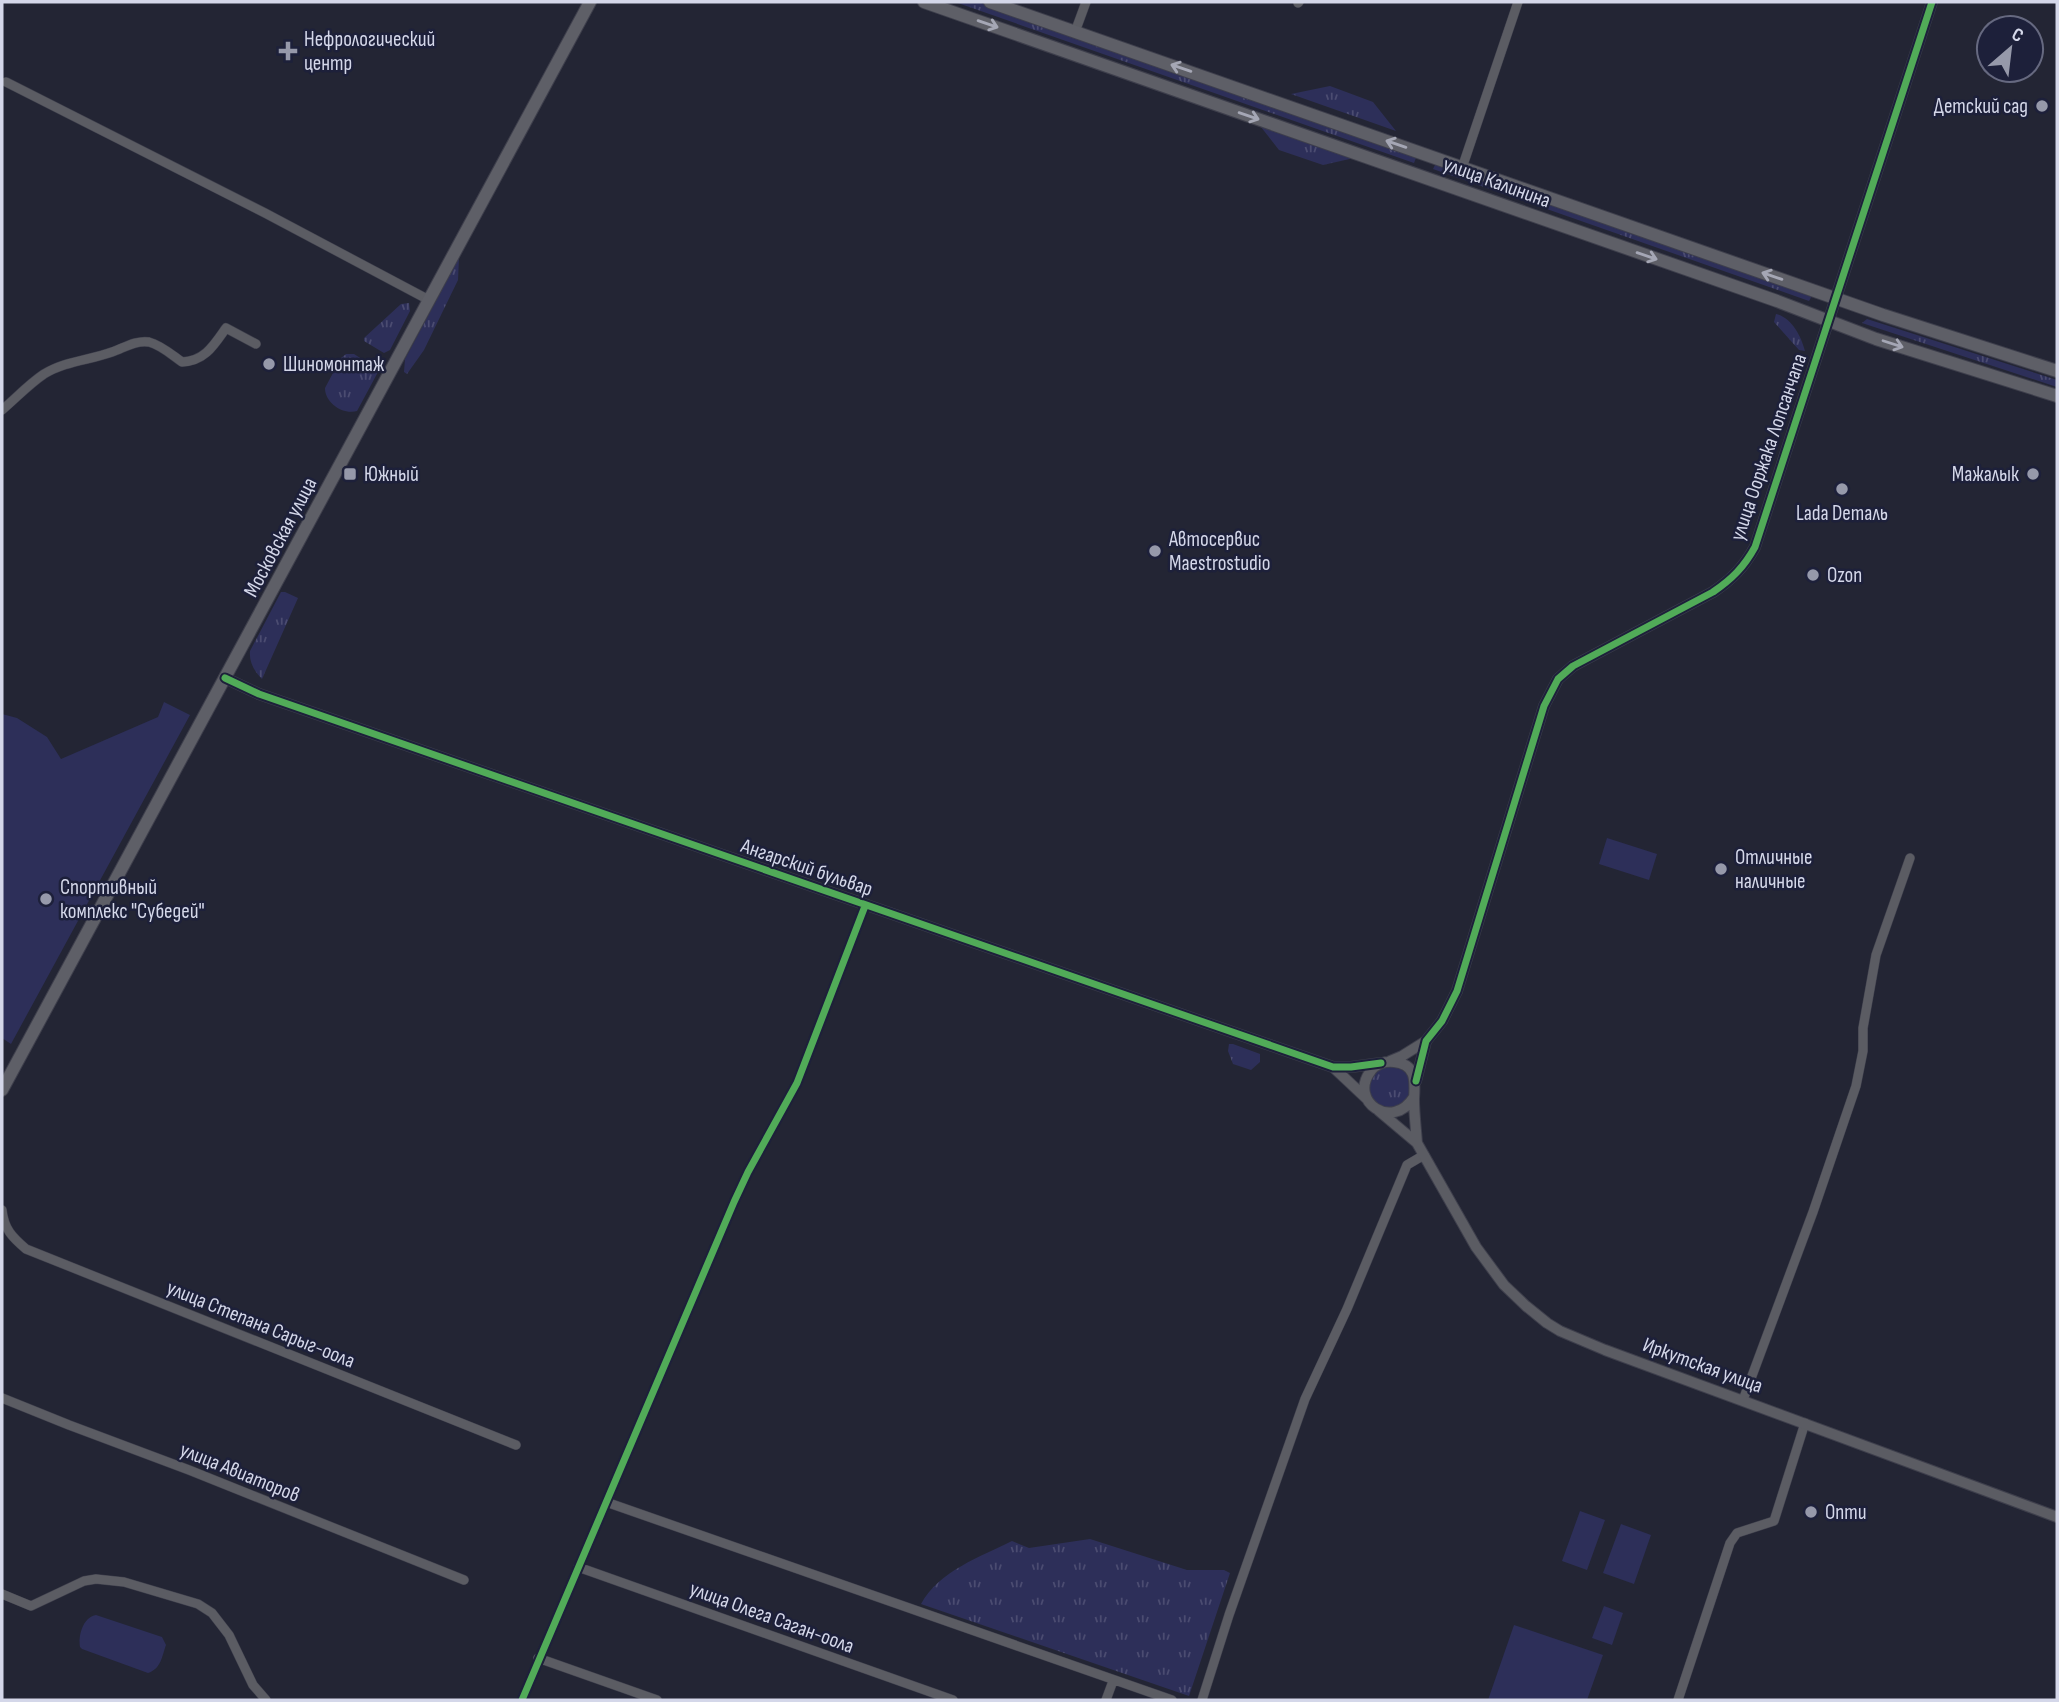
<svg xmlns="http://www.w3.org/2000/svg" width="2059" height="1702" viewBox="0 0 2059 1702" font-family="'Sofia Sans Condensed',sans-serif">
<style>
.grass{fill:url(#grass-tufts)}
.pitch{fill:#2d2f59}
.lines{fill:none;stroke-linecap:round;stroke-linejoin:round}
.minor-casing{stroke:#3e3f4c;stroke-width:10}
.tertiary-casing{stroke:#3e3f4c;stroke-width:12}
.secondary-casing{stroke:#3e3f4c;stroke-width:14}
.minor{stroke:#5b5c63;stroke-width:9}
.tertiary{stroke:#5b5c63;stroke-width:10}
.secondary{stroke:#5e5f67;stroke-width:12}
.cycleway-casing{stroke:#1d203a;stroke-width:11}
.cycleway{stroke:#51ab58;stroke-width:7}
.oneway{stroke:#a5a7b5}
.poi-dot{fill:#9699aa;stroke:#1d203a;stroke-width:2.5}
.labels{text-anchor:middle;stroke-width:5;stroke-linejoin:round;paint-order:stroke}
.poi-label{font-size:21px;fill:#d4d7e9;stroke:#1d203a;text-anchor:start}
.street-label{font-size:21px;fill:#d4d7e9;stroke:#1d203a}
</style>
<defs>
<pattern id="grass-tufts" width="24" height="20" patternUnits="userSpaceOnUse" patternTransform="scale(1.75)"><rect width="24" height="20" fill="#2d2f59"/><path d="M3 7l-1-3M5 7V3M7 7l1-3M15 17l-1-3M17 17v-4M19 17l1-3" fill="none" stroke="#4b4c71"/></pattern>
</defs>
<rect width="100%" height="100%" fill="#232534"/>
<path class="grass" d="M955,2H978L1417,155L1414,163Z
M1330,86L1373,102L1396,131L1291,94Z
M1261,127L1354,158L1323,165L1279,150Z
M1436,163L1813,294L1809,301L1433,169Z
M459,258L458,280L424,350L407,374L404,372L405,359Z
M409,303L410,311L390,350L384,353L364,341V338L401,304Z
M1776,314C1792,318 1801,336 1805,351L1799,350L1774,322Z
M1867,319L2057,380V387L1862,323Z
M346,354H354L377,369L378,372L357,411C343,415 325,403 325,388L341,358Z
M281,592H285L298,598L262,679C254,671 249,662 250,651Z
M1229,1044H1233L1260,1054V1062L1251,1070L1233,1064L1228,1051Z
M1369 1087a21 21 0 1 1 42 0a21 21 0 1 1-42 0Z
M1090,1539L1187,1570H1224L1230,1573L1189,1696L921,1604C939,1571 980,1557 1012,1541L1029,1548Z"/>
<path class="pitch" d="M164,702L190,715L11,1044L2,1038V714L17,718L47,737L61,759L158,717Z
M1607,838L1657,854L1649,880L1599,864Z
M1580,1511L1605,1520L1587,1570L1562,1561Z
M1621,1524L1651,1535L1634,1584L1603,1573Z
M1604,1606L1623,1613L1612,1645L1592,1638Z
M96,1615L162,1637L166,1645C162,1656 161,1669 148,1673L82,1649L80,1647C78,1636 83,1617 96,1615Z
M1514,1625L1603,1655L1587,1700H1488Z"/>
<g class="lines">
<g class="minor-casing">
<path id="minor" d="M1298,3L1299,2
M1075,32L1086,2
M6,82L265,213L429,300
M1462,168L1518,2
M2,410C15,399 29,384 44,374C65,361 90,360 112,352C124,348 135,340 149,342C161,345 172,355 182,362C205,361 214,345 226,328L256,344
M2,1210C4,1229 12,1237 26,1249L516,1445
M2,1398L69,1425L189,1470L464,1580
M1743,1400L1813,1212L1856,1086L1863,1051V1028L1876,955L1910,858
M606,1502L1172,1700
M578,1567L953,1700
M2,1594L31,1606L84,1581L96,1579L124,1582L198,1604L212,1613L229,1635L253,1685L266,1700
M538,1658L657,1700
M522,1700L734,1202L748,1172L797,1083L865,906
M1106,1700L1113,1681
M1202,1700L1229,1615L1305,1399L1347,1309L1407,1165L1424,1155
M1678,1700L1730,1543L1737,1533L1774,1521L1805,1423"/>
</g>
<g class="tertiary-casing">
<path id="tertiary" d="M225,678L259,694L1333,1067H1351L1381,1063
M1390,1061L1402,1056L1426,1041
M1333,1067L1367,1099
M1416,1081L1426,1041L1442,1021L1457,991L1544,706L1558,679L1573,666L1713,592C1732,579 1744,567 1755,547L1932,2
M1414,1097C1392,1132 1349,1101 1370,1072C1375,1064 1385,1061 1394,1062C1417,1064 1415,1082 1414,1099C1414,1113 1416,1129 1417,1143
M1379,1111L1417,1143L1476,1247L1504,1285L1526,1306L1547,1323L1560,1331L1605,1350L2057,1517"/>
</g>
<g class="secondary-casing">
<path id="secondary" d="M924,2L1777,301L1876,339L2057,396
M990,2L1883,315L2057,371
M2,1090L590,2"/>
</g>
<use href="#minor" class="minor"/>
<use href="#tertiary" class="tertiary"/>
<use href="#secondary" class="secondary"/>
<g class="cycleway-casing">
<path id="cycleway" d="M225,678L259,694L1333,1067H1351L1381,1063
M1416,1081L1426,1041L1442,1021L1457,991L1544,706L1558,679L1573,666L1713,592C1732,579 1744,567 1755,547L1932,2
M522,1700L734,1202L748,1172L797,1083L865,906"/>
</g>
<use href="#cycleway" class="cycleway"/>
</g>
<defs><path id="oneway-shaft" d="M-6 0H5M1.5-3L5.5 0L1.5 3" fill="none" stroke-width="1.6" stroke-linecap="round" stroke-linejoin="round" transform="scale(1.75)"/></defs>
<g class="oneway">
<use href="#oneway-shaft" transform="translate(988 24) rotate(19)"/>
<use href="#oneway-shaft" transform="translate(1181 68) rotate(-161)"/>
<use href="#oneway-shaft" transform="translate(1249 116) rotate(19)"/>
<use href="#oneway-shaft" transform="translate(1396 144) rotate(-161)"/>
<use href="#oneway-shaft" transform="translate(1647 256) rotate(19)"/>
<use href="#oneway-shaft" transform="translate(1772 276) rotate(-161)"/>
<use href="#oneway-shaft" transform="translate(1893 344) rotate(18)"/>
</g>
<g class="poi-dot">
<path d="M284.5 40.5h7v7h7v7h-7v7h-7v-7h-7v-7h7z"/>
<circle cx="2042" cy="106" r="7"/>
<circle cx="269" cy="364" r="7"/>
<rect x="343" y="467" width="14" height="14" rx="3.5"/>
<circle cx="2033" cy="474" r="7"/>
<circle cx="1842" cy="489" r="7"/>
<circle cx="1155" cy="551" r="7"/>
<circle cx="1813" cy="575" r="7"/>
<circle cx="1721" cy="869" r="7"/>
<circle cx="46" cy="899" r="7"/>
<circle cx="1811" cy="1512" r="7"/>
</g>
<g class="labels">
<g class="poi-label">
<text x="304" y="46">Нефрологический<tspan x="304" dy="24">центр</tspan></text>
<text x="2028" y="113" text-anchor="end">Детский сад</text>
<text x="283" y="371">Шиномонтаж</text>
<text x="364" y="481">Южный</text>
<text x="2019" y="481" text-anchor="end">Мажалык</text>
<text x="1842" y="520" text-anchor="middle">Lada Dеталь</text>
<text x="1169" y="546">Автосервис<tspan x="1169" dy="24">Maestrostudio</tspan></text>
<text x="1827" y="582">Ozon</text>
<text x="1735" y="864">Отличные<tspan x="1735" dy="24">наличные</tspan></text>
<text x="60" y="894">Спортивный<tspan x="60" dy="24">комплекс "Субедей"</tspan></text>
<text x="1825" y="1519">Опти</text>
</g>
<g class="street-label">
<text transform="translate(1497 182) rotate(20)" y="7">улица Калинина</text>
<text transform="translate(1768 447) rotate(-71)" y="7">улица Ооржака Лопсанчапа</text>
<text transform="translate(280 537) rotate(-62)" y="7">Московская улица</text>
<text transform="translate(807 867) rotate(19)" y="7">Ангарский бульвар</text>
<text transform="translate(261 1324) rotate(22)" y="7">улица Степана Сарыг-оола</text>
<text transform="translate(1703 1365) rotate(20)" y="7">Иркутская улица</text>
<text transform="translate(240 1472) rotate(22)" y="7">улица Авиаторов</text>
<text transform="translate(772 1617) rotate(20)" y="7">улица Олега Саган-оола</text>
</g>
</g>
<rect width="2059" height="1702" fill="none" stroke="#d4d7e9" stroke-width="7"/>
<g transform="translate(2010 49) rotate(28)"><circle r="33" fill="#1d203a" stroke="#666980" stroke-width="2"/>
<path d="M0-5L12 26L0 18L-12 26Z" fill="#9699aa"/>
<text y="-10" font-size="19" font-weight="bold" text-anchor="middle" fill="#d4d7e9">С</text>
</g>
</svg>
